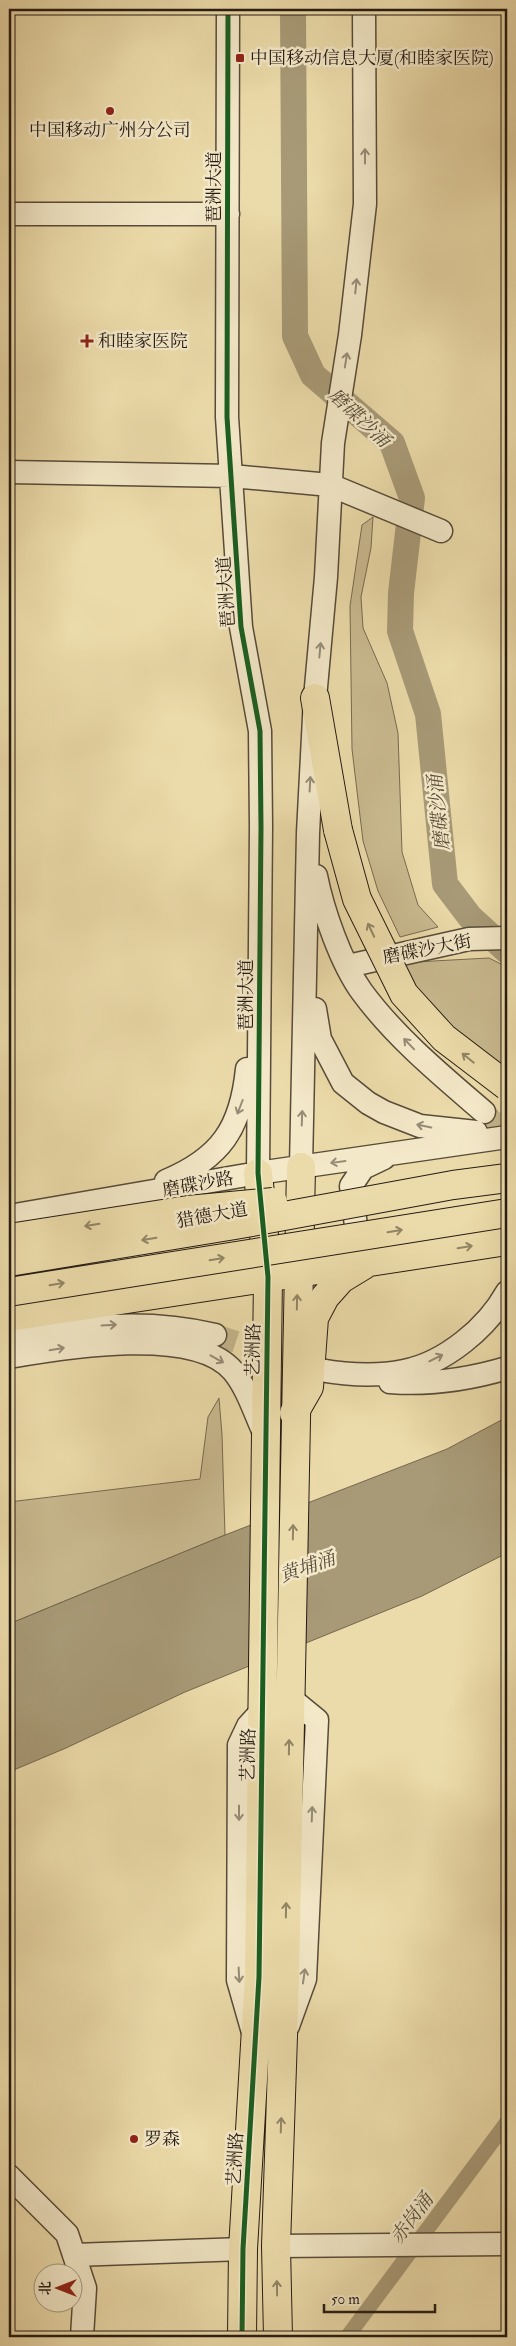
<svg xmlns="http://www.w3.org/2000/svg" width="516" height="2346" viewBox="0 0 516 2346" font-family="'IM FELL Double Pica','Noto Serif SC',serif">
<style>
.green{fill:#caba90;stroke:#786a52}
.water{fill:#a89a77;stroke:#74674f}
.lines{fill:none;stroke-linecap:round;stroke-linejoin:round}
.canal{stroke:#a89a77;stroke-width:15}
.river{stroke:#a89a77;stroke-width:26}
.minor-tunnel{stroke:#c4b58c;stroke-width:22;stroke-dasharray:22 11;stroke-linecap:butt}
.minor-casing{stroke:#574b39;stroke-width:25}
.major-casing{stroke:#251b13;stroke-width:30}
.highway-casing{stroke:#251b13;stroke-width:30}
.minor{stroke:#f3e8c8;stroke-width:22}
.major{stroke:#ecdbaa;stroke-width:28}
.highway{stroke:#ecdbaa;stroke-width:28}
.highway-bridge-casing{stroke:#251b13;stroke-width:30;stroke-linecap:butt}
.highway-bridge{stroke:#ecdbaa;stroke-width:28}
.cycleway-casing{stroke:#f3e8c8;stroke-width:8}
.cycleway{stroke:#1b5e20;stroke-width:5}
.oneway{stroke:#968c77}
.oneway2{stroke:#928566}
.poi-dot{fill:#8f2418;stroke:#f3e8c8;stroke-width:2}
.labels{text-anchor:middle;stroke-width:5;stroke-linejoin:round;paint-order:stroke}
.poi-label{font-size:18px;fill:#251b13;stroke:#f3e8c8;text-anchor:start}
.street-label{font-size:18px;fill:#251b13;stroke:#f3e8c8}
.water-label{font-size:19px;font-style:italic;fill:#594e3b;stroke:#f3e8c8}
</style>
<rect width="100%" height="100%" fill="#ecdbaa"/>
<filter id="stains"><feTurbulence type="fractalNoise" baseFrequency=".004" numOctaves="4"/><feColorMatrix values="0 0 0 0 .2 0 0 0 0 .09 0 0 0 0 .02 0 0 0 .5 -.17"/></filter>
<radialGradient id="worn" r=".72"><stop offset=".6" stop-color="#630" stop-opacity="0"/><stop offset="1" stop-color="#630" stop-opacity=".3"/></radialGradient>
<path class="green" d="M373,517L371,548L361,597L363,628L387,683L398,733L402,852L418,905L438,927L400,937L378,891L363,841L352,749L350,606L362,525Z
M489,958L507,967V1075L410,995L396,963Z
M219,1398L222,1435L225,1535L9,1624V1502L200,1479L208,1417Z"/>
<path class="water" d="M507,1417V1553L422,1596L185,1692L66,1748L9,1772V1624L225,1535L447,1449Z"/>
<g class="lines">
<path class="canal" d="M347,2337L507,2122"/>
<path class="river" d="M293,9L295,336L313,375L392,443L412,498L401,593L400,631L428,714L445,884L470,917L507,951"/>
<path class="minor-tunnel" d="M484,1112L507,1136
M215,1335L312,1367"/>
<g class="minor-casing">
<path id="minor" d="M228,9L227,417L241,627L260,731L261,827L258,1173
M9,214H228
M9,472L232,476L330,485L441,531
M316,876C323,911 341,963 362,992C396,1038 441,1075 484,1112
M348,966L469,939L507,938
M315,1009L320,1039L343,1083L368,1103L384,1112L420,1126L476,1132
M301,1167L308,833L315,698L326,577L333,443L350,335L365,204L364,9
M166,1181C221,1158 241,1128 247,1069
M9,1216L258,1173L507,1137
M374,1248L356,1226L351,1186L363,1168L384,1158
M9,1338C81,1327 143,1318 215,1335
M9,1357C62,1348 194,1325 233,1371C248,1389 255,1414 265,1435
M320,1370C348,1375 375,1377 404,1371C445,1363 487,1328 507,1292
M390,1382C429,1385 470,1379 507,1368
M252,2029L238,1980L239,1745L248,1726L269,1703L295,1702L317,1720L305,1979L288,2026
M9,2176L67,2234L85,2288L82,2337
M276,2246L506,2244
M74,2255L243,2249"/>
</g>
<g class="major-casing">
<path id="major" d="M242,2337L243,2249L259,1977L268,1277L258,1173
M278,2337L276,2246L285,1976L301,1167"/>
</g>
<g class="highway-casing">
<path id="highway" d="M315,698L338,830
M9,1317L507,1241
M294,1413L309,1387L314,1318L325,1297L341,1279L364,1265"/>
</g>
<use href="#minor" class="minor"/>
<use href="#major" class="major"/>
<use href="#highway" class="highway"/>
<g class="highway-bridge-casing">
<path id="highway-bridge" d="M338,830L357,899L404,994L444,1038L507,1086
M9,1238L188,1210L273,1202
M9,1262L235,1225L453,1185L507,1178
M9,1292L507,1213"/>
</g>
<use href="#highway-bridge" class="highway-bridge"/>
<g class="cycleway-casing">
<path id="cycleway" d="M228,9L227,417L241,627L260,731L261,827L258,1173L268,1277L259,1977L243,2249L242,2337"/>
</g>
<use href="#cycleway" class="cycleway"/>
</g>
<defs><path id="oneway-shaft" d="M-6 0H5M1.5-3L5.5 0L1.5 3" fill="none" stroke-width="1.6" stroke-linecap="round" stroke-linejoin="round" transform="scale(1.25)"/></defs>
<g class="oneway">
<use href="#oneway-shaft" transform="translate(365 156) rotate(-90)"/>
<use href="#oneway-shaft" transform="translate(356 286) rotate(-84)"/>
<use href="#oneway-shaft" transform="translate(346 360) rotate(-81)"/>
<use href="#oneway-shaft" transform="translate(320 650) rotate(-85)"/>
<use href="#oneway-shaft" transform="translate(310 784) rotate(-87)"/>
<use href="#oneway-shaft" transform="translate(409 1044) rotate(-134)"/>
<use href="#oneway-shaft" transform="translate(240 1107) rotate(111)"/>
<use href="#oneway-shaft" transform="translate(302 1118) rotate(-88)"/>
<use href="#oneway-shaft" transform="translate(424 1126) rotate(-168)"/>
<use href="#oneway-shaft" transform="translate(338 1162) rotate(172)"/>
<use href="#oneway-shaft" transform="translate(109 1325) rotate(-3)"/>
<use href="#oneway-shaft" transform="translate(57 1349) rotate(-9)"/>
<use href="#oneway-shaft" transform="translate(436 1358) rotate(-26)"/>
<use href="#oneway-shaft" transform="translate(217 1359) rotate(29)"/>
<use href="#oneway-shaft" transform="translate(239 1813) rotate(90)"/>
<use href="#oneway-shaft" transform="translate(312 1814) rotate(-88)"/>
<use href="#oneway-shaft" transform="translate(239 1975) rotate(87)"/>
<use href="#oneway-shaft" transform="translate(304 1976) rotate(-82)"/>
</g>
<g class="oneway2">
<use href="#oneway-shaft" transform="translate(371 930) rotate(-115)"/>
<use href="#oneway-shaft" transform="translate(468 1058) rotate(-141)"/>
<use href="#oneway-shaft" transform="translate(92 1225) rotate(171)"/>
<use href="#oneway-shaft" transform="translate(395 1231) rotate(-9)"/>
<use href="#oneway-shaft" transform="translate(149 1239) rotate(171)"/>
<use href="#oneway-shaft" transform="translate(465 1247) rotate(-9)"/>
<use href="#oneway-shaft" transform="translate(217 1259) rotate(-9)"/>
<use href="#oneway-shaft" transform="translate(57 1284) rotate(-9)"/>
<use href="#oneway-shaft" transform="translate(297 1302) rotate(-89)"/>
<use href="#oneway-shaft" transform="translate(293 1532) rotate(-89)"/>
<use href="#oneway-shaft" transform="translate(289 1747) rotate(-89)"/>
<use href="#oneway-shaft" transform="translate(286 1910) rotate(-89)"/>
<use href="#oneway-shaft" transform="translate(281 2125) rotate(-88)"/>
<use href="#oneway-shaft" transform="translate(277 2288) rotate(-91)"/>
</g>
<g class="poi-dot">
<rect x="235" y="53" width="10" height="10" rx="2.5"/>
<circle cx="110" cy="111" r="5"/>
<path d="M84.5 333.5h5v5h5v5h-5v5h-5v-5h-5v-5h5z"/>
<circle cx="134" cy="2139" r="5"/>
</g>
<g class="labels">
<g class="poi-label">
<text x="250" y="64">中国移动信息大厦(和睦家医院)</text>
<text x="110" y="136" text-anchor="middle">中国移动广州分公司</text>
<text x="98" y="347">和睦家医院</text>
<text x="144" y="2145">罗森</text>
</g>
<g class="street-label">
<text transform="translate(214 187) rotate(-90)" y="6">琶洲大道</text>
<text transform="translate(226 592) rotate(-94)" y="6">琶洲大道</text>
<text transform="translate(427 949) rotate(-11)" y="6">磨碟沙大街</text>
<text transform="translate(246 995) rotate(-90)" y="6">琶洲大道</text>
<text transform="translate(198 1184) rotate(-10)" y="6">磨碟沙路</text>
<text transform="translate(212 1215) rotate(-10)" y="6">猎德大道</text>
<text transform="translate(253 1350) rotate(-89)" y="6">艺洲路</text>
<text transform="translate(248 1755) rotate(-89)" y="6">艺洲路</text>
<text transform="translate(235 2159) rotate(-87)" y="6">艺洲路</text>
</g>
<g class="water-label">
<text transform="translate(360 417) rotate(43)" y="7">磨碟沙涌</text>
<text transform="translate(438 813) rotate(-96)" y="7">磨碟沙涌</text>
<text transform="translate(307 1566) rotate(-19)" y="7">黄埔涌</text>
<text transform="translate(411 2218) rotate(-53)" y="7">赤岗涌</text>
</g>
</g>
<rect width="516" height="2346" fill="none" stroke="#ecdbaa" stroke-width="30"/>
<rect x="10" y="10" width="496" height="2326" fill="none" stroke="#251b13" stroke-width="2.5"/>
<rect x="15" y="15" width="486" height="2316" fill="none" stroke="#251b13"/>
<g transform="translate(58 2288) rotate(270)"><circle r="24" fill="#f3e8c8" stroke="#a19680"/>
<path d="M0-4L9 19L0 12L-9 19Z" fill="#8f2418"/>
<text y="-8" font-size="14" font-weight="bold" text-anchor="middle" fill="#251b13">北</text>
</g>
<path d="M324 2304v8h111v-8" fill="none" stroke="#251b13" stroke-width="2.5"/>
<text x="331" y="2304" font-size="15" fill="#251b13" stroke="#f3e8c8" stroke-width="4" paint-order="stroke">50 m</text>
<rect width="100%" height="100%" filter="url(#stains)"/>
<rect width="100%" height="100%" fill="url(#worn)"/>
</svg>
